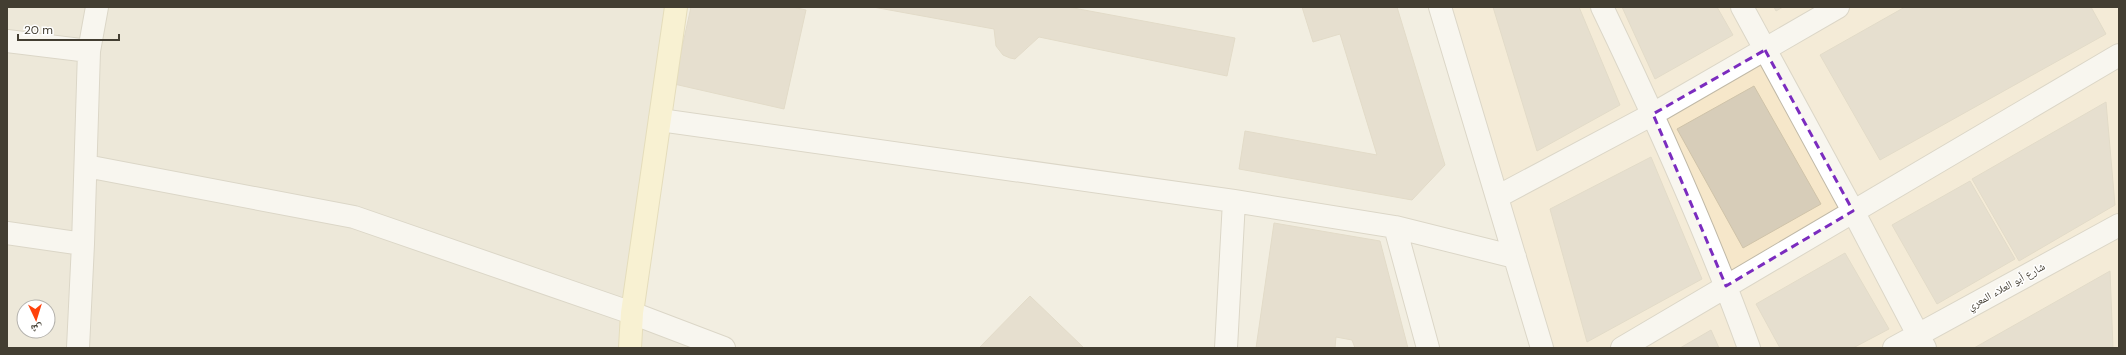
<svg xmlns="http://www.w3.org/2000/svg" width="2126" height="355" viewBox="0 0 2126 355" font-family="'DM Sans','Noto Naskh Arabic',sans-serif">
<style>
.residential{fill:#e6e1cf;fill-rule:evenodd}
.commercial{fill:#f6e7ca}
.building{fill:#d7cdb9;stroke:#cfc3a9}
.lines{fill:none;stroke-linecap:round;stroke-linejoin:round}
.street-casing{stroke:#c0b9a7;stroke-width:24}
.secondary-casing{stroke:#d4c78e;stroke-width:24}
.street{stroke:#fff;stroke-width:22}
.secondary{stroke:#fff4be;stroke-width:22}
.marked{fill:none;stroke:#7b2cbf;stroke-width:3;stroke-dasharray:8 5;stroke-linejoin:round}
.labels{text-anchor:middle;stroke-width:3;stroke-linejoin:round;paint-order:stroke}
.street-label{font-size:11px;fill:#433e32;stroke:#fff}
</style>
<rect width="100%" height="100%" fill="#f2eee1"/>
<path class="residential" d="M7,7H676L632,313L724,348H7ZM24,307H48V331H24Z"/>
<path class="commercial" d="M1440,7H2119V348H1542Z"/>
<path class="building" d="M691,7H792L806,10L784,109L674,84Z
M873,7H1068L1235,38L1227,76L1039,37L1015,59L1010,58L1003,55L996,46L994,29Z
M1302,7H1397L1445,165L1412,200L1239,169L1245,131L1377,155L1340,34L1313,42Z
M1493,7H1579L1620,105L1537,151Z
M1622,7H1717L1733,35L1655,79Z
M1774,7H1783L1776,11Z
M1905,7H2091L2106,34L1880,160L1820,55Z
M1754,86L1821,204L1743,248L1677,129Z
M2106,102L2115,205L2019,261L1972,179Z
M1651,157L1702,279L1587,342L1550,209Z
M1970,181L2015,259L1937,304L1892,225Z
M1274,223L1380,241L1408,348H1355L1352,340L1336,337L1335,348H1256Z
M1845,253L1889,329L1853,348H1780L1756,304Z
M2110,271L2113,348H1974Z
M1030,296L1084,348H979Z
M1711,330L1719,348H1680Z"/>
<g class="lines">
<g class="street-casing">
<path id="street" d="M1440,7L1542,348
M1602,7C1656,119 1707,232 1749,348
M1742,7L1853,211L1925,348
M7,41L89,51
M660,120L1234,201L1395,227L1515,257
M86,166L354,217L632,313L724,348
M1497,197L1653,114L1838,7
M1395,227L1428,348
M7,233L83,244
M78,348L83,244L89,51L97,7
M1226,348L1234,201
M1622,348L2119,55
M1894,348L2119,225"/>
</g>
<g class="secondary-casing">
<path id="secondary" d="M630,348L632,313L676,7"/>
</g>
<use href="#street" class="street"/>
<use href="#secondary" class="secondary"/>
</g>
<path d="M0 0H2126V355H0ZM1765,50L1853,211L1726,286L1653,114Z" fill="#f2eee1" fill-opacity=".55" fill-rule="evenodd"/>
<path class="marked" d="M1765,50L1853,211L1726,286L1653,114Z"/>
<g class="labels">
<g class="street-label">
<text transform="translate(2006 286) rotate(-29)" y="4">شارع أبو العلاء المعري</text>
</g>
</g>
<rect width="2126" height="355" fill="none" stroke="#433e32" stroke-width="16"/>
<g transform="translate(36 319) rotate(176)"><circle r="19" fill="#ffffff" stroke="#b4b2ad"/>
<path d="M0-3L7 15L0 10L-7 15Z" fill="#ff420b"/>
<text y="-6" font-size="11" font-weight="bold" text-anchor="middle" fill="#433e32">ش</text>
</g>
<path d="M18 34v6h101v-6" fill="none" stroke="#433e32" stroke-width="2"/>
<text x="24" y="34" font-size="12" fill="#433e32" stroke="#ffffff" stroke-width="3" paint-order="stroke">20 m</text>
</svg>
